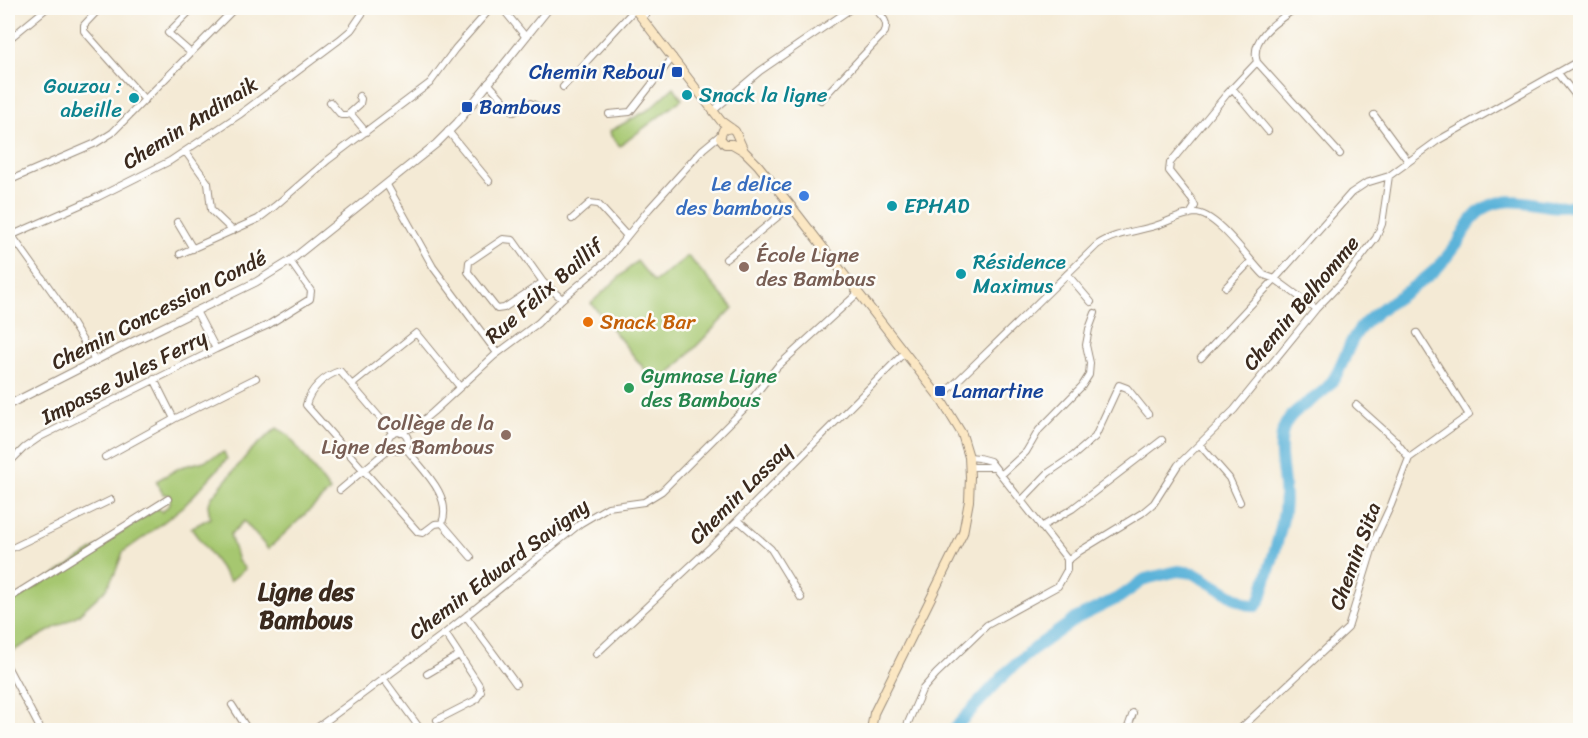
<svg xmlns="http://www.w3.org/2000/svg" width="1588" height="738" viewBox="0 0 1588 738" font-family="Sriracha,sans-serif">
<style>
.green{fill:#a6c76f;stroke:#707846;stroke-width:1.5}
.lines{fill:none;stroke-linecap:round;stroke-linejoin:round}
.river{stroke:#5cb3d9;stroke-width:12}
.minor-casing{stroke:#988a7a;stroke-width:8}
.tertiary-casing{stroke:#988a7a;stroke-width:9}
.secondary-casing{stroke:#988a7a;stroke-width:10}
.minor{stroke:#fff;stroke-width:6}
.tertiary{stroke:#fff;stroke-width:7}
.secondary{stroke:#fbe7c3;stroke-width:8}
.transit-dot{fill:#1a4fb4;stroke:#fdfcf7;stroke-width:2}
.culture-dot{fill:#0f9aa8;stroke:#fdfcf7;stroke-width:2}
.shop-dot{fill:#3f7fe0;stroke:#fdfcf7;stroke-width:2}
.education-dot{fill:#8d6e63;stroke:#fdfcf7;stroke-width:2}
.food-dot{fill:#e8710a;stroke:#fdfcf7;stroke-width:2}
.leisure-dot{fill:#2e9e5b;stroke:#fdfcf7;stroke-width:2}
.labels{text-anchor:middle;stroke-width:5;stroke-linejoin:round;paint-order:stroke}
.transit-label{font-size:21px;fill:#164399;stroke:#fdfcf7;text-anchor:start}
.culture-label{font-size:21px;fill:#0d838f;stroke:#fdfcf7;text-anchor:start}
.street-label{font-size:21px;fill:#3b2a1e;stroke:#fdfcf7}
.shop-label{font-size:21px;fill:#366cbe;stroke:#fdfcf7;text-anchor:end}
.education-label{font-size:21px;fill:#785e54;stroke:#fdfcf7;text-anchor:start}
.food-label{font-size:21px;fill:#c56008;stroke:#fdfcf7;text-anchor:start}
.leisure-label{font-size:21px;fill:#27864d;stroke:#fdfcf7;text-anchor:start}
.quarter-label{font-size:24px;font-weight:bold;fill:#3b2a1e;stroke:#fdfcf7}
</style>
<rect width="100%" height="100%" fill="#fdfcf7"/>
<filter id="ink" filterUnits="userSpaceOnUse"><feTurbulence type="fractalNoise" baseFrequency=".0167" numOctaves="2"/><feDisplacementMap in="SourceGraphic" scale="12" xChannelSelector="R" yChannelSelector="G"/><feConvolveMatrix kernelMatrix="1 2 1 2 8 2 1 2 1" color-interpolation-filters="sRGB"/></filter>
<filter id="wash" filterUnits="userSpaceOnUse"><feTurbulence type="fractalNoise" baseFrequency=".008" numOctaves="4" result="noise"/><feDisplacementMap in="SourceGraphic" scale="24" xChannelSelector="R" yChannelSelector="G"/><feGaussianBlur stdDeviation="1.35" result="paint"/><feColorMatrix in="noise" values="0 0 0 0 0 0 0 0 0 0 0 0 0 0 0 0 0 1.4 0 .05"/><feComposite in="paint" operator="in"/></filter>
<g filter="url(#wash)">
<rect width="100%" height="100%" fill="#f4ead5"/>
<path class="green" d="M674,87L682,99L620,146L611,136L610,131L650,109Z
M688,256L733,308L658,386L591,303L637,261L654,282Z
M277,428L289,436L330,491L268,549L244,521L230,535L238,561L245,569L230,581L191,528L210,518L208,505L212,497L251,450Z
M224,452L227,459L184,506L147,535L123,552L115,573L106,589L78,615L13,651L8,642V605L158,508L162,512L170,504V495L163,494L156,481L181,467L204,461Z"/>
<g class="lines">
<path class="river" d="M953,730L1008,671L1039,645L1077,618L1120,597L1145,579L1178,571L1193,573L1246,604L1256,606L1261,598C1268,569 1280,541 1284,511C1288,484 1276,456 1283,430C1291,406 1317,402 1331,383C1345,365 1347,341 1364,324C1386,301 1417,289 1439,266C1446,258 1453,249 1459,241C1466,229 1471,217 1483,209C1516,189 1550,216 1580,203"/>
</g>
</g>
<g filter="url(#ink)">
<g class="lines">
<g class="minor-casing">
<path id="minor" d="M100,8L84,25V31L145,100
M502,8L525,36
M641,18L653,8
M8,40L47,8
M191,53L168,33L193,8
M1257,62L1340,154
M1558,73L1580,101
M488,83L514,112L530,103L541,108
M563,87L635,9
M1232,88L1268,131
M359,96L361,99L360,104L350,113L366,132
M821,100L885,32C889,20 881,16 874,8
M330,102L341,115H347L350,113
M714,110L760,71L852,8
M609,114L630,112L673,57
M1374,115L1408,161
M448,131L489,181
M185,151L208,183L211,210L233,231
M8,181L96,143L112,133L235,8
M387,185L433,267L497,353
M1190,214L1195,206L1192,200L1169,171L1170,163L1226,95L1257,62C1249,37 1279,20 1296,8
M572,219L590,203L598,204L627,236
M177,222L193,249
M8,230L58,300L95,361
M8,237L98,197L170,161L239,115L339,40L351,30L366,8
M180,254L258,219L275,206L328,160L430,83L455,49L491,8
M726,259L791,206
M1067,274L1091,302
M543,282L504,308L497,309L468,272L469,262L503,239L513,240L543,282L562,299
M1226,287L1251,261
M196,311L216,349
M1201,358L1275,279L1351,193L1366,183L1389,176
M353,384L416,333L460,387
M940,398L1097,245C1114,233 1135,232 1155,226C1168,222 1181,214 1195,213C1217,213 1248,259 1264,275L1275,279L1316,309
M1356,405L1395,440L1409,458
M174,419L256,378
M388 441a10 10 0 1 1 20 0a10 10 0 1 1-20 0Z
M400,432L416,426L433,412L494,356L538,323L562,299L607,261L649,209L703,149L720,135
M393,433L340,371C325,375 310,389 306,405L418,532L423,533L435,524L442,523
M1200,445L1229,478L1240,502
M405,447C420,468 453,495 442,523
M105,457L174,419L154,379
M969,457L979,458L990,461L1067,559H1070L1080,551L1142,513L1154,503L1178,465L1234,410L1316,309L1342,282L1376,238L1382,224L1389,176L1437,141L1580,60
M8,464L24,448L40,437L216,349L268,325L310,299L311,291L290,261
M970,467H994
M1001,475L1026,452L1039,430L1082,386L1089,375L1090,363L1086,345L1089,329L1095,313
M340,490L390,448
M1021,501L1048,473L1073,456L1095,437L1119,385L1127,388L1148,414
M738,520L771,549L801,598
M442,523L471,557
M1041,527L1072,509L1162,440
M8,550L111,500
M8,599L168,499
M466,616L516,684
M596,654L715,543L904,353
M8,668L41,730
M427,674L459,655
M383,678L421,730
M232,705L248,730
M437,720L476,700L481,692L479,685L445,633
M314,730L445,633L581,523L608,507L644,502L662,491L744,409L777,367L857,294
M905,730L922,690L936,674L987,625L1058,586L1067,570V559
M1127,730L1133,713
M1239,730L1348,628L1376,537L1391,505L1409,458L1469,415L1417,333
M1384,730H1391"/>
</g>
<g class="tertiary-casing">
<path id="tertiary" d="M8,405L126,345L256,282L290,261L436,144L457,123L549,8"/>
</g>
<g class="secondary-casing">
<path id="secondary" d="M634,8L721,121L735,131L744,151
M731,128L723,130L720,138L725,144H732
M732,144L744,151L758,165L791,206L940,398L962,434L969,457L970,477L969,501L963,533L874,713L871,730"/>
</g>
<use href="#minor" class="minor"/>
<use href="#tertiary" class="tertiary"/>
<use href="#secondary" class="secondary"/>
</g>
</g>
<g class="transit-dot">
<rect x="671" y="66" width="12" height="12" rx="3"/>
<rect x="461" y="101" width="12" height="12" rx="3"/>
<rect x="934" y="385" width="12" height="12" rx="3"/>
</g>
<g class="culture-dot">
<circle cx="687" cy="95" r="6"/>
<circle cx="134" cy="98" r="6"/>
<circle cx="892" cy="206" r="6"/>
<circle cx="961" cy="274" r="6"/>
</g>
<circle class="shop-dot" cx="804" cy="196" r="6"/>
<g class="education-dot">
<circle cx="744" cy="267" r="6"/>
<circle cx="506" cy="435" r="6"/>
</g>
<circle class="food-dot" cx="588" cy="322" r="6"/>
<circle class="leisure-dot" cx="629" cy="388" r="6"/>
<g class="labels">
<g class="transit-label">
<text x="665" y="79" text-anchor="end">Chemin Reboul</text>
<text x="479" y="114">Bambous</text>
<text x="952" y="398">Lamartine</text>
</g>
<g class="culture-label">
<text x="122" y="93" text-anchor="end">Gouzou :<tspan x="122" dy="24">abeille</tspan></text>
<text x="699" y="102">Snack la ligne</text>
<text x="904" y="213">EPHAD</text>
<text x="973" y="269">Résidence<tspan x="973" dy="24">Maximus</tspan></text>
</g>
<g class="street-label">
<text transform="translate(190 123) rotate(-32)" y="7">Chemin Andinaik</text>
<text transform="translate(544 291) rotate(-41)" y="7">Rue Félix Baillif</text>
<text transform="translate(1301 303) rotate(-50)" y="7">Chemin Belhomme</text>
<text transform="translate(159 310) rotate(-27)" y="7">Chemin Concession Condé</text>
<text transform="translate(124 377) rotate(-27)" y="7">Impasse Jules Ferry</text>
<text transform="translate(740 493) rotate(-45)" y="7">Chemin Lassay</text>
<text transform="translate(1355 556) rotate(-70)" y="7">Chemin Sita</text>
<text transform="translate(499 569) rotate(-37)" y="7">Chemin Edward Savigny</text>
</g>
<g class="shop-label">
<text x="792" y="191">Le delice<tspan x="792" dy="24">des bambous</tspan></text>
</g>
<g class="education-label">
<text x="756" y="262">École Ligne<tspan x="756" dy="24">des Bambous</tspan></text>
<text x="494" y="430" text-anchor="end">Collège de la<tspan x="494" dy="24">Ligne des Bambous</tspan></text>
</g>
<g class="food-label">
<text x="600" y="329">Snack Bar</text>
</g>
<g class="leisure-label">
<text x="641" y="383">Gymnase Ligne<tspan x="641" dy="24">des Bambous</tspan></text>
</g>
<g class="quarter-label">
<text x="306" y="600">Ligne des<tspan x="306" dy="28">Bambous</tspan></text>
</g>
</g>
<rect width="1588" height="738" fill="none" stroke="#fdfcf7" stroke-width="30"/>
</svg>
